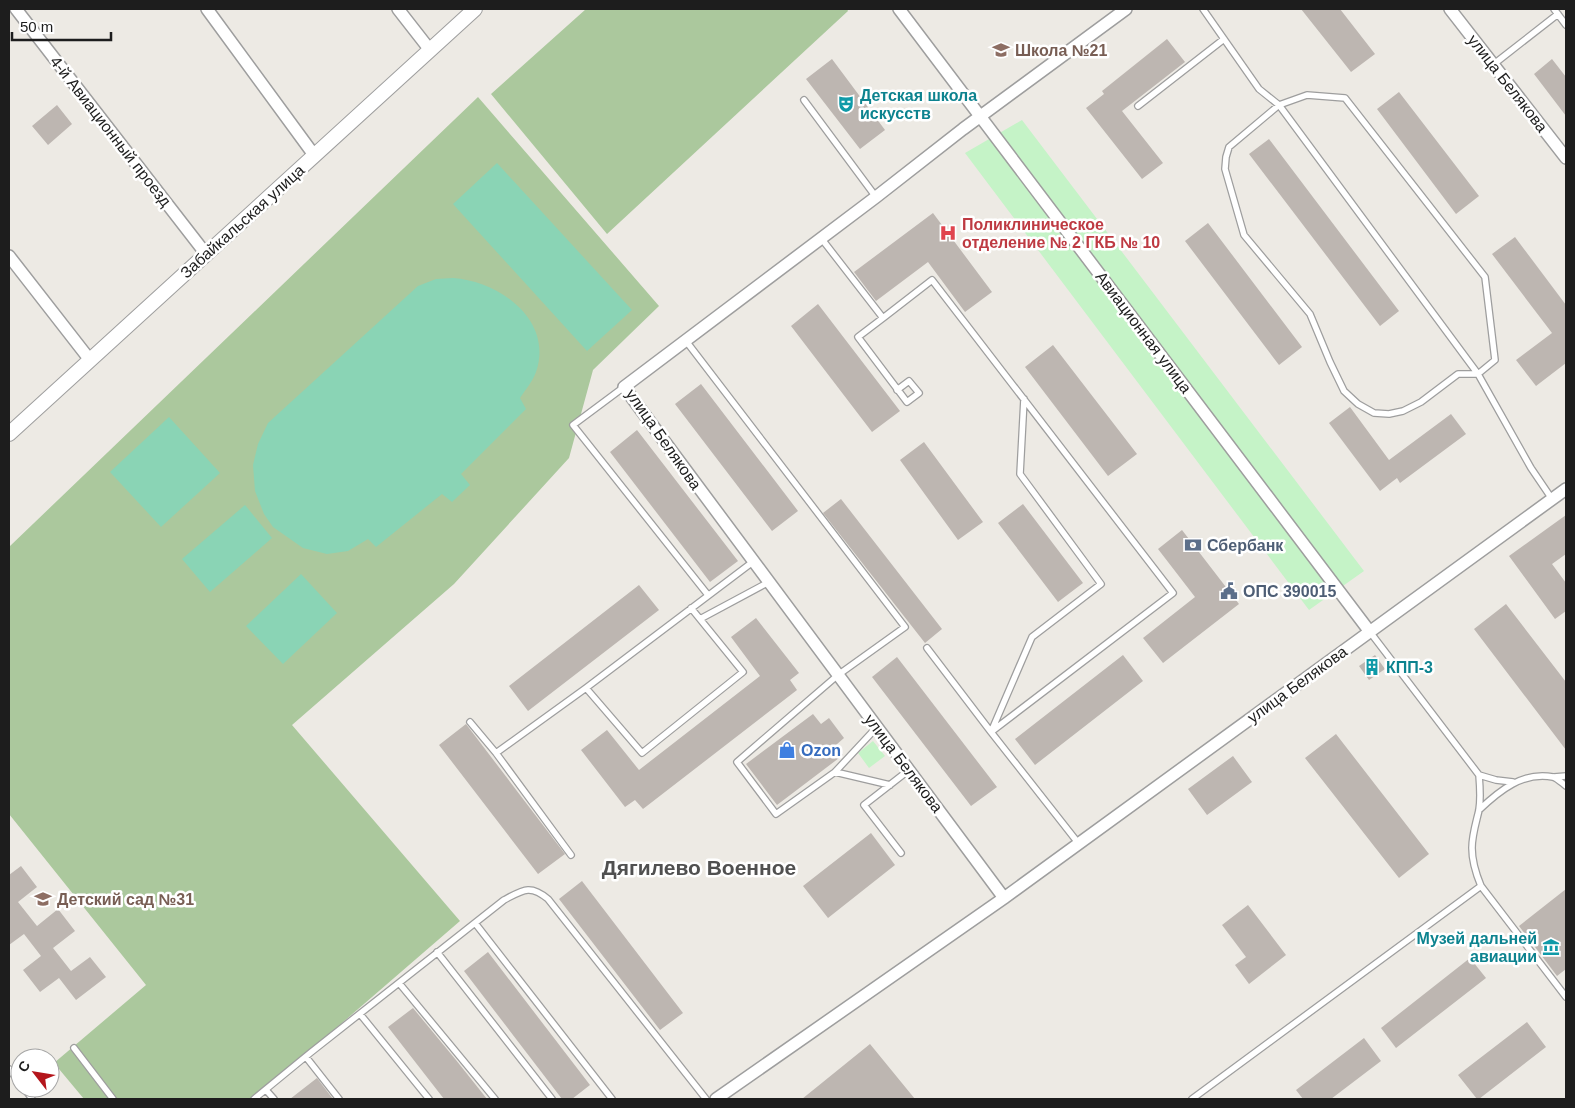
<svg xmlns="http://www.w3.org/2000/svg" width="1575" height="1108" viewBox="0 0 1575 1108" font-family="Arial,sans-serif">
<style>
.forest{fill:#abc89d}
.park{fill:#c5f3c7}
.pitch{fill:#8ad4b5}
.building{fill:#bdb6b1}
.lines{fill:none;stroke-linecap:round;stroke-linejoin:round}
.service-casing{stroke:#9e9e9e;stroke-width:8}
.minor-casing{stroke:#9e9e9e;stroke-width:14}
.tertiary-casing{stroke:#9e9e9e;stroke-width:16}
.service{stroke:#fff;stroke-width:5.5}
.minor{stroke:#fff;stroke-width:11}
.tertiary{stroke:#fff;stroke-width:14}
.labels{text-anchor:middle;stroke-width:5;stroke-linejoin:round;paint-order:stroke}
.education-label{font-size:16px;font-weight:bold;fill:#785e54;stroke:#fff;text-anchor:start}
.street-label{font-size:16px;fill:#1d1d1d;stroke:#fff}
.culture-label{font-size:16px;font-weight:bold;fill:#0d838f;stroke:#fff;text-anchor:start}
.health-label{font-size:16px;font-weight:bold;fill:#be3a42;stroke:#fff;text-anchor:start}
.service-label{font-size:16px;font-weight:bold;fill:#4e5e75;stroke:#fff;text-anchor:start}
.shop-label{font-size:16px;font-weight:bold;fill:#366cbe;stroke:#fff;text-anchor:start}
.district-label{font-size:21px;font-weight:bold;fill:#505050;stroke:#fff}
</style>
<rect width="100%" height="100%" fill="#edeae4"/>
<path class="forest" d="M586,9H847L848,11L607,234L491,94Z
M478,97L659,306L593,370L569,458L454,584L292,725L460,921L254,1099H84L54,1063L146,985L9,814V547Z"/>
<path class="park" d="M1022,120L1364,571L1309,610L965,153Z
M873,741L885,756L869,768L858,753Z"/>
<path class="pitch" d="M497,163L632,310L587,351L453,204Z
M453,278C499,281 554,320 536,372C533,381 525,390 520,398L526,409L461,474L470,485L452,502L442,494L376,547L368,539L348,551L327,554L303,548L273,527L264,514L255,491L253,465L258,444L268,423L418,286L436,279Z
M169,417L220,473L161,527L110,472Z
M245,505L272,538L210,592L182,559Z
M301,574L337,613L283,664L246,626Z"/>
<path class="building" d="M1301,9H1340L1375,54L1351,72Z
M1167,39L1185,62L1122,111L1163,163L1142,179L1086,108L1104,94L1102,91Z
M832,59L885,130L860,149L806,79Z
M1552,59L1566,77V116L1534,74Z
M1399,92L1479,196L1456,214L1377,109Z
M57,105L72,124L48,145L32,126Z
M1269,139L1399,311L1380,326L1249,154Z
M933,213L992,292L965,312L928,262L876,301L854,272Z
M1208,223L1302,347L1279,365L1185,241Z
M1515,237L1566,305V363L1536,386L1516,360L1552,333L1492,254Z
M818,304L900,411L872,432L791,326Z
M1053,345L1137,454L1108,476L1025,367Z
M701,384L798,511L772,531L675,404Z
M1350,407L1389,460L1451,414L1466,434L1400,483L1397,478L1380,491L1329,423Z
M637,430L738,561L710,582L610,452Z
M924,442L983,522L958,540L900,460Z
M841,499L942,629L925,643L823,513Z
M1023,504L1083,583L1058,602L998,523Z
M1566,515V554L1552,564L1566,583V611L1555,619L1509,556Z
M1182,530L1239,604L1163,663L1143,638L1195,597L1158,549Z
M639,585L659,610L528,711L509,686Z
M1506,604L1566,682V750L1474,629Z
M756,618L799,673L790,680L797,690L643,809L635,800L625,807L581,750L607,730L639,770L760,676L731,637Z
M1123,655L1143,681L1035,765L1015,739Z
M1375,655L1385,669L1369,680L1359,666Z
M897,657L997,787L971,806L872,677Z
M813,714L821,724L829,718L844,738L836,745L843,755L777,805L746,764Z
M466,724L565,854L538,874L439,745Z
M1336,734L1429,854L1399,878L1305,758Z
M1233,756L1252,782L1207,815L1188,789Z
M871,833L895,865L828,918L803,886Z
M21,866L37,887L18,902L37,926L58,909L75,931L53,948L71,971L90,957L106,977L76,1000L59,978L40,992L23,970L41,956L24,934L9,945V875Z
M582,881L683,1013L660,1030L559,899Z
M1566,889V969L1557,976L1519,926Z
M1248,905L1286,955L1249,984L1235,965L1246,957L1222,925Z
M488,952L590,1085L572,1099H562L464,971Z
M1470,958L1486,978L1396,1048L1381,1028Z
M413,1008L456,1060L487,1099H444L388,1027Z
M1527,1022L1546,1047L1479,1099H1477L1458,1075Z
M1364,1038L1381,1061L1331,1099H1303L1296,1090Z
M870,1044L915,1099H802Z
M317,1078L333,1099H290Z"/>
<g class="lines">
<g class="service-casing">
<path id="service" d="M1203,9L1259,89L1279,105L1307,95L1345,98L1485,277L1495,360L1478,374H1458L1421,402L1403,411L1389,414L1374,413L1358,404L1344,391L1330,362L1310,314L1244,235L1225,169L1226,157L1229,147L1279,105L1478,374L1531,468L1552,499
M1554,9L1566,25
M1494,64L1558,14
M804,100L876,197
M1138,106L1224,39
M821,238L883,318L932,280L1173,593L991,732L1079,844
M883,318L858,337L907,402L919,393L909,381L897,390
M686,341L905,627L838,675L737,762L776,814L835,772L877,727
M624,387L573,425L708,595
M700,619L769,582
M1370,632L1479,775
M927,648L991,732L1032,637L1101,584L1020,474L1024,399
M586,688L642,753L743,672L691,608
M470,722L496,753L571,855
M496,753L586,688L754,561
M835,772L890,785
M1554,777L1566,776
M1513,782L1496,780L1479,775C1480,787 1481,798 1479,810C1476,823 1472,835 1472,848C1472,861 1476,874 1481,886L1566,997
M1479,810C1499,791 1523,771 1553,777C1557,778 1562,783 1566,786
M901,853L864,805L909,770
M475,923L612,1099
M437,952L552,1099
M399,983L495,1099
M360,1014L429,1099
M74,1048L113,1099
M306,1057L339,1099
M9,1069L20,1083
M24,1088L32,1099
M266,1090L274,1099
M254,1099L310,1053L504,900C523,890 530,884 548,899L706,1099
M1192,1099L1481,886"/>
</g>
<g class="minor-casing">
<path id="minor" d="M16,9L206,254
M207,9L314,155
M398,9L430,50
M899,9L1370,632
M1450,9L1566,158
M9,256L90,360
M1004,898L624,387L876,197L963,129L1126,9
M716,1099L1004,898L1566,489"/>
</g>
<g class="tertiary-casing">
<path id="tertiary" d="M9,434L475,9"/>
</g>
<use href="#service" class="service"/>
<use href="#minor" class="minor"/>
<use href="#tertiary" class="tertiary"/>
</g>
<defs>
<g id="school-bare" transform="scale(1.35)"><path d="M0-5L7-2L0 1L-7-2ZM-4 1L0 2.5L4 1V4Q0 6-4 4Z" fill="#8d6e63" stroke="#fff" stroke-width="2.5" paint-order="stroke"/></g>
<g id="theatre-bare" transform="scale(1.35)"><path d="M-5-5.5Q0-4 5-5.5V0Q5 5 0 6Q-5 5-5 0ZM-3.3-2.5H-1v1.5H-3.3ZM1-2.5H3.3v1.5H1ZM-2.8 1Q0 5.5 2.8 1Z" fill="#0f9aa8" stroke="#fff" stroke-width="2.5" paint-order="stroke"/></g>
<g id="hospital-bare" transform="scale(1.35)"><path d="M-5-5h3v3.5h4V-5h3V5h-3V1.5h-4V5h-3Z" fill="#e0444e" stroke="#fff" stroke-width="2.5" paint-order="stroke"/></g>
<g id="bank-bare" transform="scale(1.35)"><path d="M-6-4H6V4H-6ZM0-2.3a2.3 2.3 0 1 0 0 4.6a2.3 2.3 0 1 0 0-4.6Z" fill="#5c6f8a" stroke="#fff" stroke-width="2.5" paint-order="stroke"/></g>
<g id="civic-bare" transform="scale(1.35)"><path d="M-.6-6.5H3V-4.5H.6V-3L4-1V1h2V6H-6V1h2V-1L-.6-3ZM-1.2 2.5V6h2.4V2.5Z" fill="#5c6f8a" stroke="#fff" stroke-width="2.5" paint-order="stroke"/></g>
<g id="building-bare" transform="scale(1.35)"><path d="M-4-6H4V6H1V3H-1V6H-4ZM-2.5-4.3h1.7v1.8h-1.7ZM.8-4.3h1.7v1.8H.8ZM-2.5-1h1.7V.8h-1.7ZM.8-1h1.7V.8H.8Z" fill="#0f9aa8" stroke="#fff" stroke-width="2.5" paint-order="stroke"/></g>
<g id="shop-bare" transform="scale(1.35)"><path d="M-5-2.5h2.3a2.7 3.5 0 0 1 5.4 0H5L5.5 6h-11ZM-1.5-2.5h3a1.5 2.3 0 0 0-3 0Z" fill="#3f7fe0" stroke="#fff" stroke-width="2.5" paint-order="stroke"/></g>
<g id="museum-bare" transform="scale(1.35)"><path d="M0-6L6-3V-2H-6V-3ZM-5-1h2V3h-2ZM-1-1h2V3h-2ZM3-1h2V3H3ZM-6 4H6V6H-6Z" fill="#0f9aa8" stroke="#fff" stroke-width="2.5" paint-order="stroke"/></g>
</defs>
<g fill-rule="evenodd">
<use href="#school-bare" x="1001" y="50"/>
<use href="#theatre-bare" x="846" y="104"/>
<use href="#hospital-bare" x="948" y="233"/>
<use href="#bank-bare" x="1193" y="545"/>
<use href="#civic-bare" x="1229" y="591"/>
<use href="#building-bare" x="1372" y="667"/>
<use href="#shop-bare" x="787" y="750"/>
<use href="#school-bare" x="43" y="899"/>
<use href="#museum-bare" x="1551" y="947"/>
</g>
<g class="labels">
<g class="education-label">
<text x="1015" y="56">Школа №21</text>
<text x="57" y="905">Детский сад №31</text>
</g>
<g class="street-label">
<text transform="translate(1508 83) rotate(52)" y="6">улица Белякова</text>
<text transform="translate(111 131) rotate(52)" y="6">4-й Авиационный проезд</text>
<text transform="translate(242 221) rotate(-42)" y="6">Забайкальская улица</text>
<text transform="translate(1144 332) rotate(53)" y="6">Авиационная улица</text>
<text transform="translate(664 439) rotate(55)" y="6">улица Белякова</text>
<text transform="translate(1297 684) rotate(-36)" y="6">улица Белякова</text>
<text transform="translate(904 763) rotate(53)" y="6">улица Белякова</text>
</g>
<g class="culture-label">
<text x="860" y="101">Детская школа<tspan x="860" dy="18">искусств</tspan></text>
<text x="1386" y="673">КПП-3</text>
<text x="1537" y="944" text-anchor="end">Музей дальней<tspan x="1537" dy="18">авиации</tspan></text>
</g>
<g class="health-label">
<text x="962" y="230">Поликлиническое<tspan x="962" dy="18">отделение № 2 ГКБ № 10</tspan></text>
</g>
<g class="service-label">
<text x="1207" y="551">Сбербанк</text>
<text x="1243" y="597">ОПС 390015</text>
</g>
<g class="shop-label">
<text x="801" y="756">Ozon</text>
</g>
<g class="district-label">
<text x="699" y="875">Дягилево Военное</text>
</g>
</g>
<rect width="1575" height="1108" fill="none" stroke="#1d1d1d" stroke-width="20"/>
<g transform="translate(35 1073) rotate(301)"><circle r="24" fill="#ffffff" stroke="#a5a5a5"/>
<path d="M0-4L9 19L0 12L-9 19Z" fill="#b4151b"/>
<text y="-8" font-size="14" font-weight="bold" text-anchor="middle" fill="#1d1d1d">С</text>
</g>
<path d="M12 32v8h99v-8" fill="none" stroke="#1d1d1d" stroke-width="2.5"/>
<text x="20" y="32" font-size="15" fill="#1d1d1d" stroke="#ffffff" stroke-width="4" paint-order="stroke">50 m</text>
</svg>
